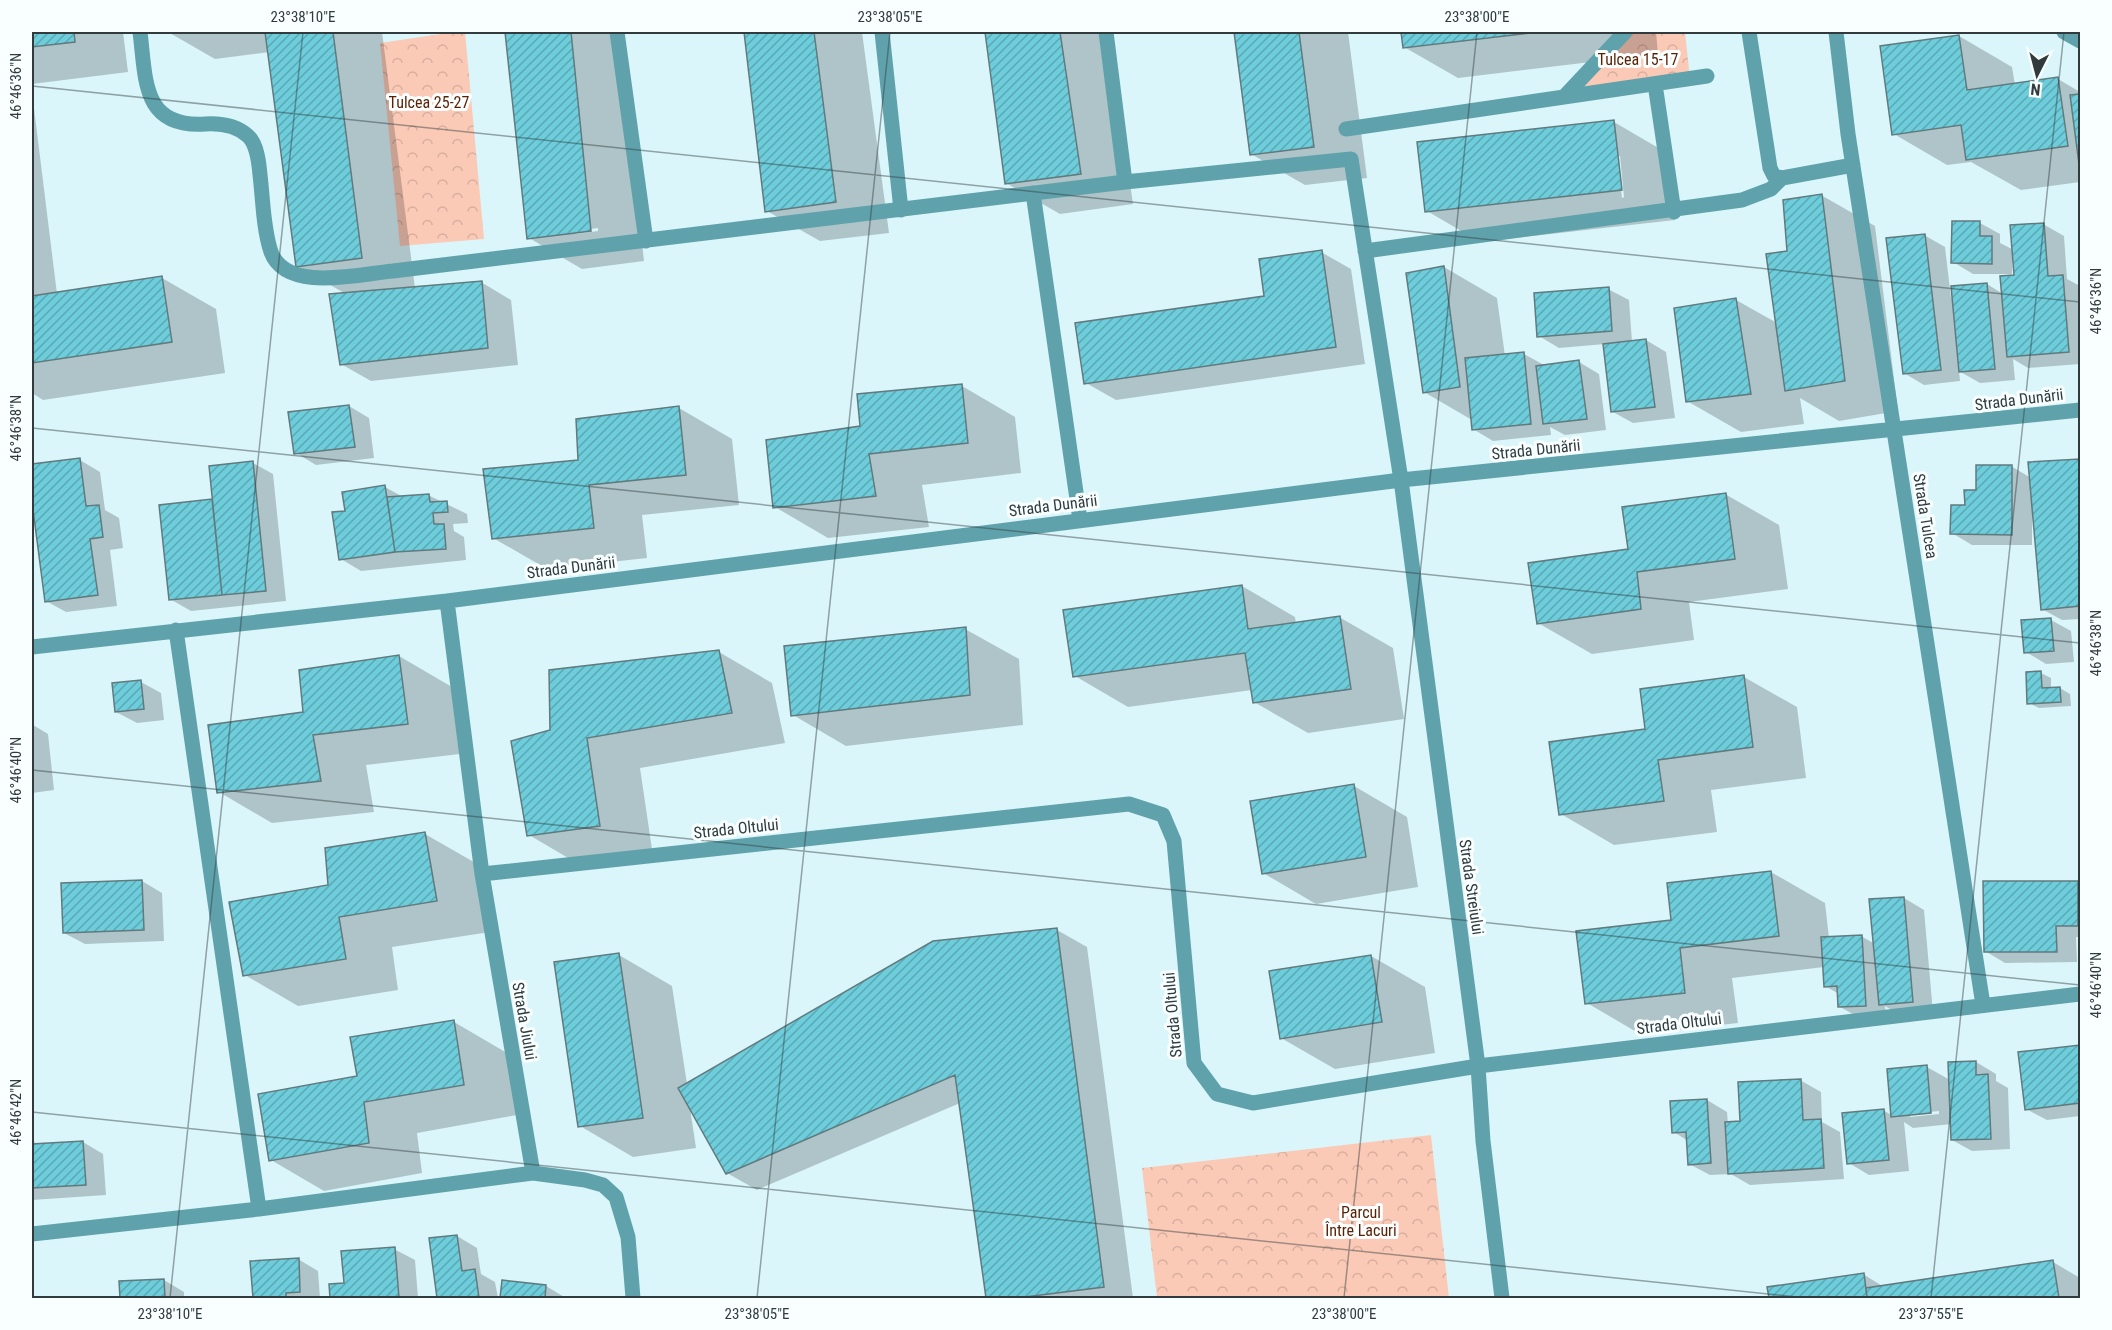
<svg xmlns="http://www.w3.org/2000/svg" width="2112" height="1330" viewBox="0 0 2112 1330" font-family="'Roboto Condensed',sans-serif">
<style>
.park{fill:url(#park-crowns)}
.shadow{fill:#0003;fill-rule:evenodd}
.building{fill:url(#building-hatch);stroke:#617a7e;stroke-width:1.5}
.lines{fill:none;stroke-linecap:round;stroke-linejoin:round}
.minor{stroke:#60a2ac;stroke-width:15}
.ticks{fill:none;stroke:#313b3d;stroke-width:1.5;stroke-opacity:0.45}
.labels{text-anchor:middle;stroke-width:6;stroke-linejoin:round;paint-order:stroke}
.park-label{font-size:16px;fill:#5c1f00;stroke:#f9feff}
.street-label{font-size:16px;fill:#313b3d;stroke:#f9feff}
.neatline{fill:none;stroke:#313b3d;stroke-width:2}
.ticks-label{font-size:15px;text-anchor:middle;fill:#313b3d}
</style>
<defs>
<pattern id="park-crowns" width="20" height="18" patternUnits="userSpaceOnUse" patternTransform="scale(1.5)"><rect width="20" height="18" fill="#fbcab7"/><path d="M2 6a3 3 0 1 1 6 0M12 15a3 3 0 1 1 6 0" fill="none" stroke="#d8ae9e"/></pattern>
<pattern id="building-hatch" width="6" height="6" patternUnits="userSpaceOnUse" patternTransform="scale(1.5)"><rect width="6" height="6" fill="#6dcddb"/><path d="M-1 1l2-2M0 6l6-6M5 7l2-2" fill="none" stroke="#5aa8b3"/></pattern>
</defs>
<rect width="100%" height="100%" fill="#daf6fa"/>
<path class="park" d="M454,32H465L484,239L400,246L380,43Z
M1625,32H1685L1690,79L1564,97Z
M1431,1135L1449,1298H1157L1142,1168Z"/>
<path class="shadow" d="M32,32H123L128,72L32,84Z
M168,32H382L415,288L481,282L511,300L518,365L371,381L341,364L346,294L297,266L270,52L215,59Z
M454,32H476L458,34Z
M506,32H620L644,261L582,269L529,238ZM598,228V231L576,234V231Z
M746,32H862L889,233L820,241L767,211Z
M987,32H1108L1133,204L1060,214L1006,183Z
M1236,32H1348L1367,178L1305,185L1251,154Z
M1402,32H1656L1658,54L1458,78L1404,47Z
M1959,36L2012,67L2015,85L2058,79L2080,92V182L2021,190L1971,162L1947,165L1894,134Z
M32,92L57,294L162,278L216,309L225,373L43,400L32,393Z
M1614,122L1667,153L1675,220L1480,242L1427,211ZM1617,156H1620L1624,197L1622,198Z
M1821,195L1875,226L1898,411L1839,421L1800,398L1804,424L1741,432L1687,401L1736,300L1777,323L1789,252Z
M1980,223L2000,234V243L2014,250L2043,224L2064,236L2067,279L2080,286V364L2028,368L2013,359L2015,380L1980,383L1959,371L1960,381L1924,385L1904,373L1924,235L1945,247L1951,298L1987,284L2003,294L2016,276L2014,260H2012V274H1973L1953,262Z
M1321,252L1351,269L1365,364L1116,400L1086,383L1266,297Z
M1444,267L1497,298L1505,356L1524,354L1544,365L1579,362L1599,374L1606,430L1565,435L1550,427L1551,435L1493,441L1473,429L1472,420L1424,392Z
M1608,289L1629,300L1632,342L1646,340L1666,352L1675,418L1633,423L1613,412L1605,344L1559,348L1539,336Z
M962,386L1015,417L1021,473L922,485L929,527L828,538L775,507L862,427Z
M349,406L369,418L374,458L316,465L296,453Z
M679,408L732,439L739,505L642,515L647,558L547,569L493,538L579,461Z
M80,460L100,472L105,510L119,518L123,548L110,550L117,606L66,612L46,601L32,490V466Z
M2080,460V619L2062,620L2042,609L2034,514H2032V545H1972L1952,533L1966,506L1978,492L2011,466L2031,478L2030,464Z
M253,463L273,474L286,601L191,611L170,599L161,506L214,501Z
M385,487L403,497L428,495L467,514L468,523L453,524L454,531L464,537L466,560L361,571L341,559L346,512Z
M1725,494L1779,525L1788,589L1689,602L1694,640L1592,654L1538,623L1630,550Z
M1242,586L1295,617L1296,624L1339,617L1393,648L1404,719L1308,733L1254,702L1252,690L1128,707L1075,676Z
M2051,620L2071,631L2074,662L2046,664L2026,652Z
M965,629L1019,659L1023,725L846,746L793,715Z
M719,652L772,683L785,743L640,768L653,856L582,866L529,835L552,731Z
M399,656L452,687L460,754L366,765L374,812L272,823L219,792L304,713Z
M2041,673L2051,678V689L2060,688L2070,694L2071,706L2039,708L2029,703Z
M1744,677L1797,707L1806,778L1711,790L1717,832L1614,845L1561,814L1646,730Z
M141,682L161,693L164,720L137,723L116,712Z
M32,719L33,725L48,734L54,790L32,793Z
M1354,786L1407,817L1418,887L1316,904L1263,873Z
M425,834L479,865L490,932L392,947L398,990L298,1006L245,975L330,886Z
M1771,872L1825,903L1829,938L1861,936L1875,944L1904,898L1924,910L1933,1013L1901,1016L1885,1006L1886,1017L1860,1018L1840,1007L1839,994L1825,986L1824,967L1732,978L1738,1023L1640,1034L1587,1003L1673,921Z
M142,881L162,893L164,941L85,944L64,933Z
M2077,882L2080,884V937H2076L2077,962L2005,963L1985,951Z
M1057,930L1087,947L1133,1298H987L960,1103L757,1190L727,1173L690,1108L696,1148L633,1157L580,1126L619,955L672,986L687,1084Z
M1371,956L1425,987L1435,1053L1335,1069L1281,1038Z
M454,1022L507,1053L517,1115L417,1133L422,1173L324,1191L271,1160L359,1077Z
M2080,1046V1116L2047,1120L2026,1109L2020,1053Z
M1976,1062L1996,1074V1081L2008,1088L2010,1149L1972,1151L1952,1140V1124L1913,1128L1904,1122L1909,1171L1869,1175L1849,1163L1883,1110L1893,1116L1927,1067L1950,1080ZM1939,1111V1114L1910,1117V1114Z
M1800,1080L1821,1092L1822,1122L1840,1132L1844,1179L1750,1185L1731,1174L1710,1175L1689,1164L1688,1141L1674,1132L1707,1100L1727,1112L1728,1124L1742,1122Z
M32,1130L35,1145L83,1142L103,1154L106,1195L32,1200Z
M457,1236L477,1248L481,1274L495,1282L498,1298H438L430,1240Z
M394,1249L415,1260L418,1298H332L331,1285L345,1284Z
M298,1259L318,1271L320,1298H254L252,1262Z
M2053,1262L2080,1278V1298H1770L1769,1289L1863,1274L1884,1287Z
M164,1280L184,1292V1298H121L120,1283Z
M503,1282L546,1286L566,1298H501Z"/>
<path class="building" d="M32,32H74L75,42L32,47Z
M265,32H333L362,258L296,267Z
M505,32H571L591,231L527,239Z
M744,32H814L836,202L765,212Z
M985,32H1060L1081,174L1005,184Z
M1234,32H1299L1314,147L1250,155Z
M1401,32H1538L1403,48Z
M1959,35L1967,90L2058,77L2068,146L1966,160L1961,125L1892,135L1880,46Z
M2080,94V164H2079L2070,95Z
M1614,120L1622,190L1425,212L1417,142Z
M1822,194L1845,381L1785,391L1766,254L1787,251L1783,200Z
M1952,221H1980V236H1992V264L1951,263Z
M2044,223L2048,276L2063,275L2069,352L2007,357L2000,276L2014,275L2010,225Z
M1925,234L1941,370L1903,374L1886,238Z
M1322,250L1336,347L1084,384L1075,323L1264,296L1259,259Z
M1444,266L1460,387L1423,393L1406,273Z
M162,276L172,342L32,363V296Z
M482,281L488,348L340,365L329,294Z
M1987,283L1995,369L1959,372L1951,286Z
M1609,287L1612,331L1537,337L1534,293Z
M1736,298L1751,394L1686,402L1674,308Z
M1646,339L1655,407L1611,412L1603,344Z
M1524,352L1531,424L1472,430L1465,358Z
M1579,360L1587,419L1543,424L1536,366Z
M962,384L968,443L869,454L876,496L773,508L766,440L860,426L857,394Z
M349,405L355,447L294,454L288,412Z
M679,406L686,475L589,485L594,528L492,539L483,469L578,460L576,419Z
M80,458L86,506L99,505L103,537L90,539L98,595L45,602L32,502V464Z
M2080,459V606L2041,610L2028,462Z
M253,461L266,591L222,595L209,466Z
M1976,465H2012V535L1950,534L1951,505H1965L1964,490H1976Z
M385,485L395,552L339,560L332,512L345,511L342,492Z
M1726,493L1735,559L1637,572L1641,609L1537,624L1528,563L1628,549L1622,507Z
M429,494L430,502L447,501L448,512L433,513L434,524H444L446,549L395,552L387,497Z
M212,499L222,595L169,600L159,505Z
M1242,585L1248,629L1340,616L1351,689L1253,703L1245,653L1073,677L1063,610Z
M2051,618L2054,651L2024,653L2021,620Z
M966,627L970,695L791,716L784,646Z
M719,650L732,713L587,738L600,826L527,836L511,741L550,730L549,670Z
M399,655L408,724L313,735L321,781L217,793L208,725L303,712L299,670Z
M2041,671L2042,688L2060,687L2061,702L2027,704L2026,672Z
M1744,675L1753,747L1658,760L1664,801L1559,815L1549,742L1645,729L1640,689Z
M141,680L144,709L115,712L112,683Z
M1354,784L1366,857L1262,874L1250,801Z
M425,832L437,901L339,917L346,959L243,976L229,902L328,885L325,848Z
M1771,871L1779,936L1680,948L1685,993L1585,1004L1576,931L1671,920L1667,883Z
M142,880L144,930L63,933L61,883Z
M1983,881H2078V926H2056L2057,952H1984Z
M1904,897L1913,1002L1879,1005L1869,899Z
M1057,928L1104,1287L1017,1298H986L955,1075L726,1174L678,1088L933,941Z
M1862,935L1866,1006L1838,1007L1837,986L1824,987L1821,937Z
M619,953L643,1118L578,1127L554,962Z
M1371,955L1382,1022L1280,1039L1269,971Z
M454,1020L464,1085L364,1102L369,1143L269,1161L258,1094L357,1076L350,1037Z
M2080,1045V1103L2025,1110L2018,1052Z
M1976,1061V1075L1988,1074L1991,1139L1951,1140L1948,1062Z
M1927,1065L1931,1113L1891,1117L1887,1069Z
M1801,1079L1803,1120L1821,1119L1824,1168L1728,1174L1725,1122L1740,1121L1738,1082Z
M1707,1099L1711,1163L1688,1165L1686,1132L1672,1133L1670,1101Z
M1884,1109L1889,1160L1847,1164L1842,1113Z
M83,1141L86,1185L32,1188V1144Z
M457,1235L462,1271L475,1269L479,1298H437L429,1238Z
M395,1247L399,1298H330L329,1284L344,1283L341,1251Z
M299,1258L300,1292L286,1293V1298H253L250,1261Z
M2053,1260L2059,1298H1867L1866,1288Z
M1864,1273L1867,1298H1769L1767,1287Z
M164,1279L165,1298H120L119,1281Z
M502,1280L546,1285L545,1298H500Z"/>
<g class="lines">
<path class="minor" d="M140,32C146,80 142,128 205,124C221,123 236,125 248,136C257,144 259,163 260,175C263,199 263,228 271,252C286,293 359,274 393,271L1125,182L1351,159L1401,480L1478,1066L1483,1141L1502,1298
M617,32L646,241
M882,32L901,210
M1106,32L1125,182
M1749,32L1770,168L1774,176L1782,178
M1836,32L1848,134L1983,1005
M2064,32L2080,41
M1655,84L1674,212
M1564,97L1625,32
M1346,129L1707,76
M1033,193L1080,520
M1365,251L1742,200L1771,189L1782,178L1853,165
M447,601L482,874L533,1173
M176,630L259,1209
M32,647L447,601L1401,480L2080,410
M482,874L1129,804L1163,815L1174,841L1194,1063L1217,1094L1253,1103L1478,1066L2080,994
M32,1234L259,1209L533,1173L585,1180L603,1185L616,1197L628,1237L633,1298"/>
</g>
<path class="ticks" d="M32,86L2080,302M32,428L2080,643M32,770L2080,985M32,1112L1807,1298M170,1298L303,32M757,1298L890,32M1344,1298L1477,32M1931,1298L2064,32"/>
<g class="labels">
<g class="park-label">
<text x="1638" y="65">Tulcea 15-17</text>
<text x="429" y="108">Tulcea 25-27</text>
<text x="1361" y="1218">Parcul<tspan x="1361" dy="18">Între Lacuri</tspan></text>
</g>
<g class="street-label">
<text transform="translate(2019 399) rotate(-7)" y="6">Strada Dunării</text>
<text transform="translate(1536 449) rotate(-6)" y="6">Strada Dunării</text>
<text transform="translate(1053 505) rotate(-7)" y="6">Strada Dunării</text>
<text transform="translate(1926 516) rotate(81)" y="6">Strada Tulcea</text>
<text transform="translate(571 567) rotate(-7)" y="6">Strada Dunării</text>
<text transform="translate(736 828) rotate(-6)" y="6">Strada Oltului</text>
<text transform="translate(1472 887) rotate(82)" y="6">Strada Streiului</text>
<text transform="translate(1172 1015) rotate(-95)" y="6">Strada Oltului</text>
<text transform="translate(525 1021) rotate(80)" y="6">Strada Jiului</text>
<text transform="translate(1679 1023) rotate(-7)" y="6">Strada Oltului</text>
</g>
</g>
<rect width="2112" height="1330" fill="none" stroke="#f9feff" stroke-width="66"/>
<g transform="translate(2037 75) rotate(186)" stroke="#f9feff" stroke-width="4.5" paint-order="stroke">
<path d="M0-4.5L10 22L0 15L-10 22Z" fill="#313b3d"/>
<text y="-9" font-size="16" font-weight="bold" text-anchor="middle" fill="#313b3d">N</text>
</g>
<rect x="33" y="33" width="2046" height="1264" class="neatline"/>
<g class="ticks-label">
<text x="303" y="22">23°38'10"E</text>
<text x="890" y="22">23°38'05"E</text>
<text x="1477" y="22">23°38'00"E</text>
<text transform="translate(16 86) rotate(-90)" y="5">46°46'36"N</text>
<text transform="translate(2096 301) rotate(-90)" y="5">46°46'36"N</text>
<text transform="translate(16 428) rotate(-90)" y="5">46°46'38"N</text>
<text transform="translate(2096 643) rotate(-90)" y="5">46°46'38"N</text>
<text transform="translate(16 770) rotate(-90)" y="5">46°46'40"N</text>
<text transform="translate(2096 985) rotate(-90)" y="5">46°46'40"N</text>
<text transform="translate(16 1112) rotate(-90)" y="5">46°46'42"N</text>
<text x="170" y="1319">23°38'10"E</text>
<text x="757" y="1319">23°38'05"E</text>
<text x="1344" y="1319">23°38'00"E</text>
<text x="1931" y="1319">23°37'55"E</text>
</g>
</svg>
